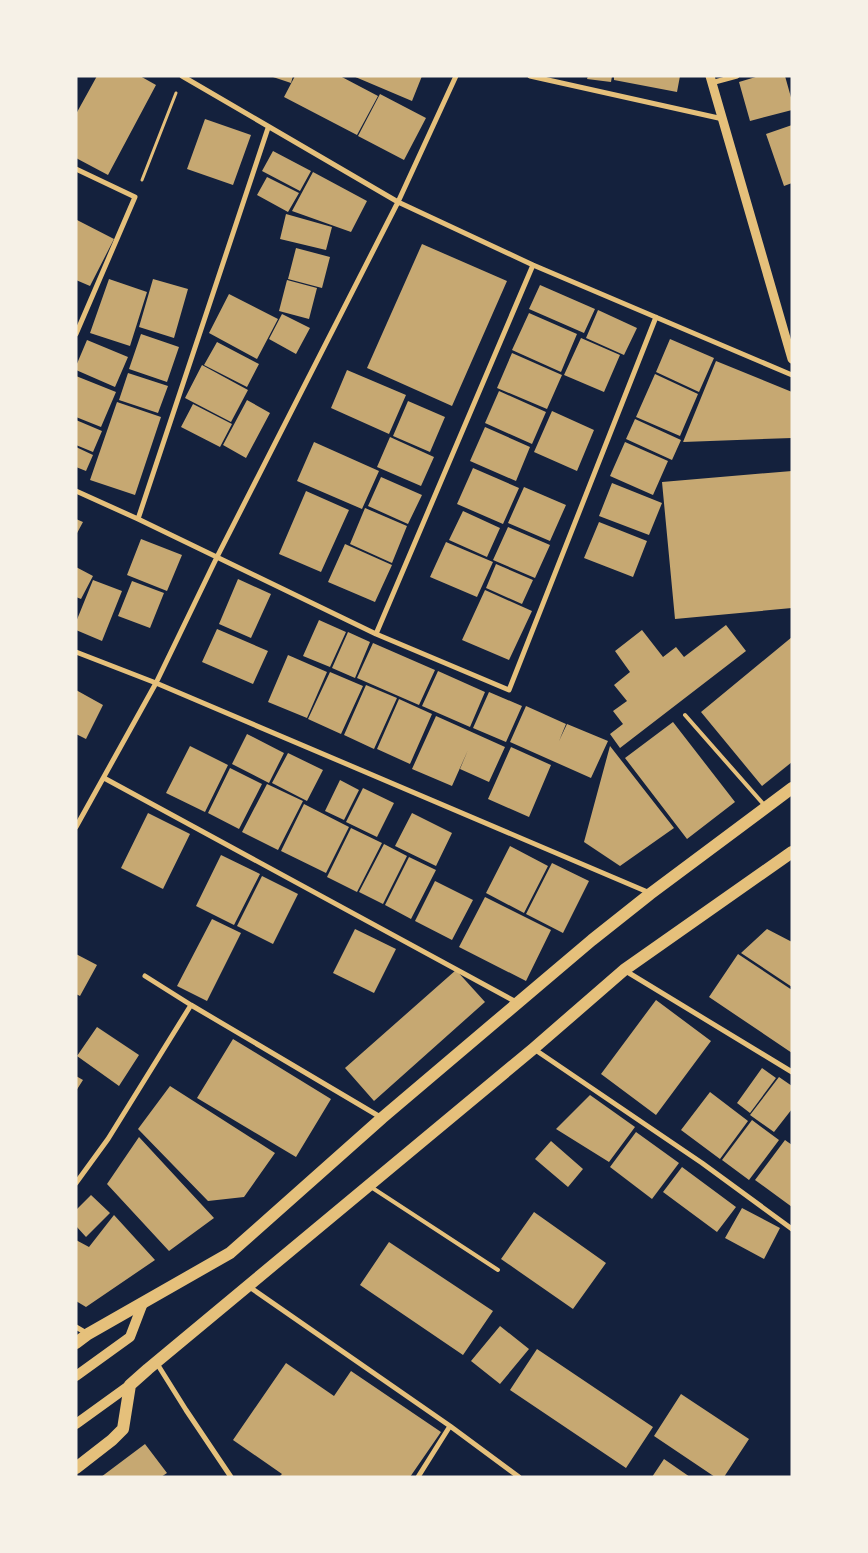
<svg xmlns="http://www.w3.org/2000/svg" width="868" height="1553" viewBox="0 0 868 1553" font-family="Montserrat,sans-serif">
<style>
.building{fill:#c6a872}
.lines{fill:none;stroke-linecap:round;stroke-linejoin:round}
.path{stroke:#e5c07b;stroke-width:3}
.service{stroke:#e5c07b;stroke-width:4}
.minor{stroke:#e5c07b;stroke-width:5}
.tertiary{stroke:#e5c07b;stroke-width:9}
.secondary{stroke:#e5c07b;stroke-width:10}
.primary{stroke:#e5c07b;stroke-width:12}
</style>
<rect width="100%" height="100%" fill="#14213d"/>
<path class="building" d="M97,76H140L156,85L108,175L76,158V114Z
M270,76H293L291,83Z
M295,76H340L378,96L357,135L284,97Z
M353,76H422L412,101Z
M588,76H612L611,82L587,79Z
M614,76H680L677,92L614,80Z
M759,76H785L792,101V110L750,121L739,82Z
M380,94L426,118L404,160L358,136Z
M205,119L251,135L233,185L187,169Z
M792,125V183L784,186L766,134Z
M273,151L311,171L300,191L262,171Z
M313,172L367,201L351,232L292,211Z
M267,177L299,193L288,212L257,195Z
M286,214L332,227L326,250L280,239Z
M77,220L114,239L90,286L76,280Z
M422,244L507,281L452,406L367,368Z
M296,248L330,257L322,288L288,279Z
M109,279L147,292L130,346L90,333Z
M153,279L188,289L174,338L139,327Z
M287,280L317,288L309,319L279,311Z
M540,285L595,309L584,333L529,309Z
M229,294L278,319L257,359L209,333Z
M598,310L637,328L624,355L586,338Z
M529,313L577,334L561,372L512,350Z
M282,314L310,328L296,354L269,339Z
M141,334L179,347L167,382L129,369Z
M581,338L620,355L604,392L564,375Z
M670,339L714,358L699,392L656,372Z
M87,340L128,357L115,387L76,370V366Z
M217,342L259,364L247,387L204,365Z
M512,353L562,375L547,409L497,388Z
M716,361L792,392V438L683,442Z
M202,365L248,390L231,422L185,398Z
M347,370L406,395L389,434L331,408Z
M128,373L168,386L158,413L119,400Z
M655,374L698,394L680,436L636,417Z
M76,376L116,392L101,427L76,417Z
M499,391L546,412L532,444L485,423Z
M247,400L270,413L246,458L223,445Z
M408,401L445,417L430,452L393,436Z
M117,402L161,417L135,495L90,480Z
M193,404L232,424L220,447L181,427Z
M552,411L594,430L577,471L534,452Z
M635,419L681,440L672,460L626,439Z
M76,420L102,431L93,452L76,445Z
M485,427L530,447L516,481L470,461Z
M390,437L434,457L421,486L377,467Z
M314,442L379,471L362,509L297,481Z
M625,442L668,461L653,495L610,476Z
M76,447L93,455L86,471L76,467Z
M473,468L519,488L503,524L457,504Z
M792,471V608L675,619L662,482Z
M381,477L422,495L408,524L368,506Z
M612,483L662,503L649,535L599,516Z
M524,487L566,505L550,541L508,523Z
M306,491L349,510L321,572L279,554Z
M365,508L407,526L392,563L350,544Z
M463,511L500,528L487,557L449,540Z
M76,519L83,522L76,535Z
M599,522L647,541L633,577L584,558Z
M508,527L550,545L535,578L493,560Z
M141,539L182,555L167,591L127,575Z
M446,542L493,562L477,597L430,577Z
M345,544L392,565L375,602L328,582Z
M496,564L533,580L522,604L486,588Z
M76,567L93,576L81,599L76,597Z
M238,579L271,594L251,638L219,624Z
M93,580L122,591L102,641L76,630V622Z
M132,581L164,593L150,628L118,616Z
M485,590L532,611L509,660L462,640Z
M319,620L346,632L330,667L303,656Z
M726,625L746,651L620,748L610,734L623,724L613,711L627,701L614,685L630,672L615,651L642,630L663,657L676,647L684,657Z
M217,629L268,651L253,684L202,662Z
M348,632L370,642L355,678L332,668Z
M792,637V762L762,786L701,712Z
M373,643L435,670L419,705L357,678Z
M288,655L327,672L307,718L268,702Z
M438,671L485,692L470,727L422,706Z
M330,672L363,686L341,734L308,719Z
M366,685L397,698L374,749L344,735Z
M76,690L103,705L86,739L76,734Z
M489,692L522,706L506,742L473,728Z
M399,699L432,714L410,764L377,749Z
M526,706L566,724L559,741L567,724L608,741L591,778L510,742Z
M436,716L505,747L489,782L460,769L468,750L452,786L412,769Z
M673,722L735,802L687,839L625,758Z
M247,734L284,753L269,783L232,764Z
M190,746L228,765L205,812L166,793Z
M610,746L674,828L620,866L584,842Z
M511,747L551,765L529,817L488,799Z
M288,753L323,770L307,801L272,783Z
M230,768L262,784L239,829L208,813Z
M340,780L359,790L344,820L325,811Z
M267,784L303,801L278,850L242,832Z
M363,788L394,803L377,837L346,822Z
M304,804L349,827L326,873L281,851Z
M148,813L190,834L163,889L121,868Z
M412,813L452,833L436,866L395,846Z
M351,828L382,843L357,892L327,877Z
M384,844L407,856L383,904L359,892Z
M510,846L548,866L524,913L486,893Z
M221,855L260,874L234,925L196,906Z
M409,857L436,870L411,919L385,905Z
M552,863L589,881L563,933L526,914Z
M262,876L298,894L273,944L237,926Z
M435,881L473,900L452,940L415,921Z
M485,897L551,930L526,981L459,947Z
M212,919L241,933L207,1001L177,986Z
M355,929L396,949L374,993L333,973Z
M767,929L792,942V987L741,953Z
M76,954L97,965L80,996L76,994Z
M738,954L792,990V1053L709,997Z
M456,970L485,1002L374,1101L345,1068Z
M656,1000L711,1041L656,1115L601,1074Z
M97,1027L139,1055L119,1086L77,1056Z
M233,1039L331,1099L296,1157L197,1098Z
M762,1068L776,1078L750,1113L737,1103Z
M76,1076L83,1080L76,1091Z
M779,1077L792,1086V1109L774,1132L750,1115Z
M170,1086L275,1153L244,1197L208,1201L138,1129Z
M710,1092L748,1121L720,1159L681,1130Z
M590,1095L635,1127L609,1162L556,1129Z
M752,1120L779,1140L749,1180L722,1160Z
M636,1132L679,1163L652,1199L610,1167Z
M139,1137L214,1218L169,1251L107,1184Z
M785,1140L792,1145V1207L755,1180Z
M551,1141L583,1169L568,1187L535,1159Z
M682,1167L736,1207L717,1232L663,1192Z
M91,1195L110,1213L86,1237L76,1226V1210Z
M742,1208L780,1228L764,1259L725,1238Z
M534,1212L606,1263L573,1309L501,1259Z
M114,1215L155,1260L86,1307L76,1301V1240L89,1247Z
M389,1242L493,1311L463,1355L360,1285Z
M500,1326L529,1349L500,1384L471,1361Z
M537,1349L653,1427L626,1468L510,1390Z
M286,1363L334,1396L351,1371L441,1432L410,1477H279L282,1474L233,1440Z
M681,1394L749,1439L724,1477H715L654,1436Z
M145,1444L167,1473L161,1477H101Z
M664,1459L690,1477H652Z"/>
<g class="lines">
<path class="path" d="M142,180L176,93"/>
<path class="service" d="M685,715L765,806
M371,1187L498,1270"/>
<path class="minor" d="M182,76L398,202L533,265L792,375
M530,76L723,119
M711,83L737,76
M76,169L135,197L76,334
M76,491L138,519L376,634L509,690L656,317
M138,519L268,128
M376,634L533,265
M76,652L156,683L650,893
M104,778L518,1003
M76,827L156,683L217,557L398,202L456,76
M624,970L792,1072
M145,976L191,1005
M534,1049L702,1163L792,1229
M76,1183L108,1139L191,1005L382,1118
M248,1286L450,1426L519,1477
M76,1327L88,1334
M156,1362L186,1410L231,1477
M418,1477L450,1426"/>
<path class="tertiary" d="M710,76L792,359"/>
<path class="secondary" d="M76,1376L130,1337L143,1303
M76,1424L130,1385"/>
<path class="primary" d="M76,1343L88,1334L230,1253L382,1118L592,940L650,894L792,788
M76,1468L112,1440L123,1429L130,1385L148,1369L533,1049L624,970L792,852"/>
</g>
<rect width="868" height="1553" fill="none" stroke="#f6f1e7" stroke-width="155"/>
</svg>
